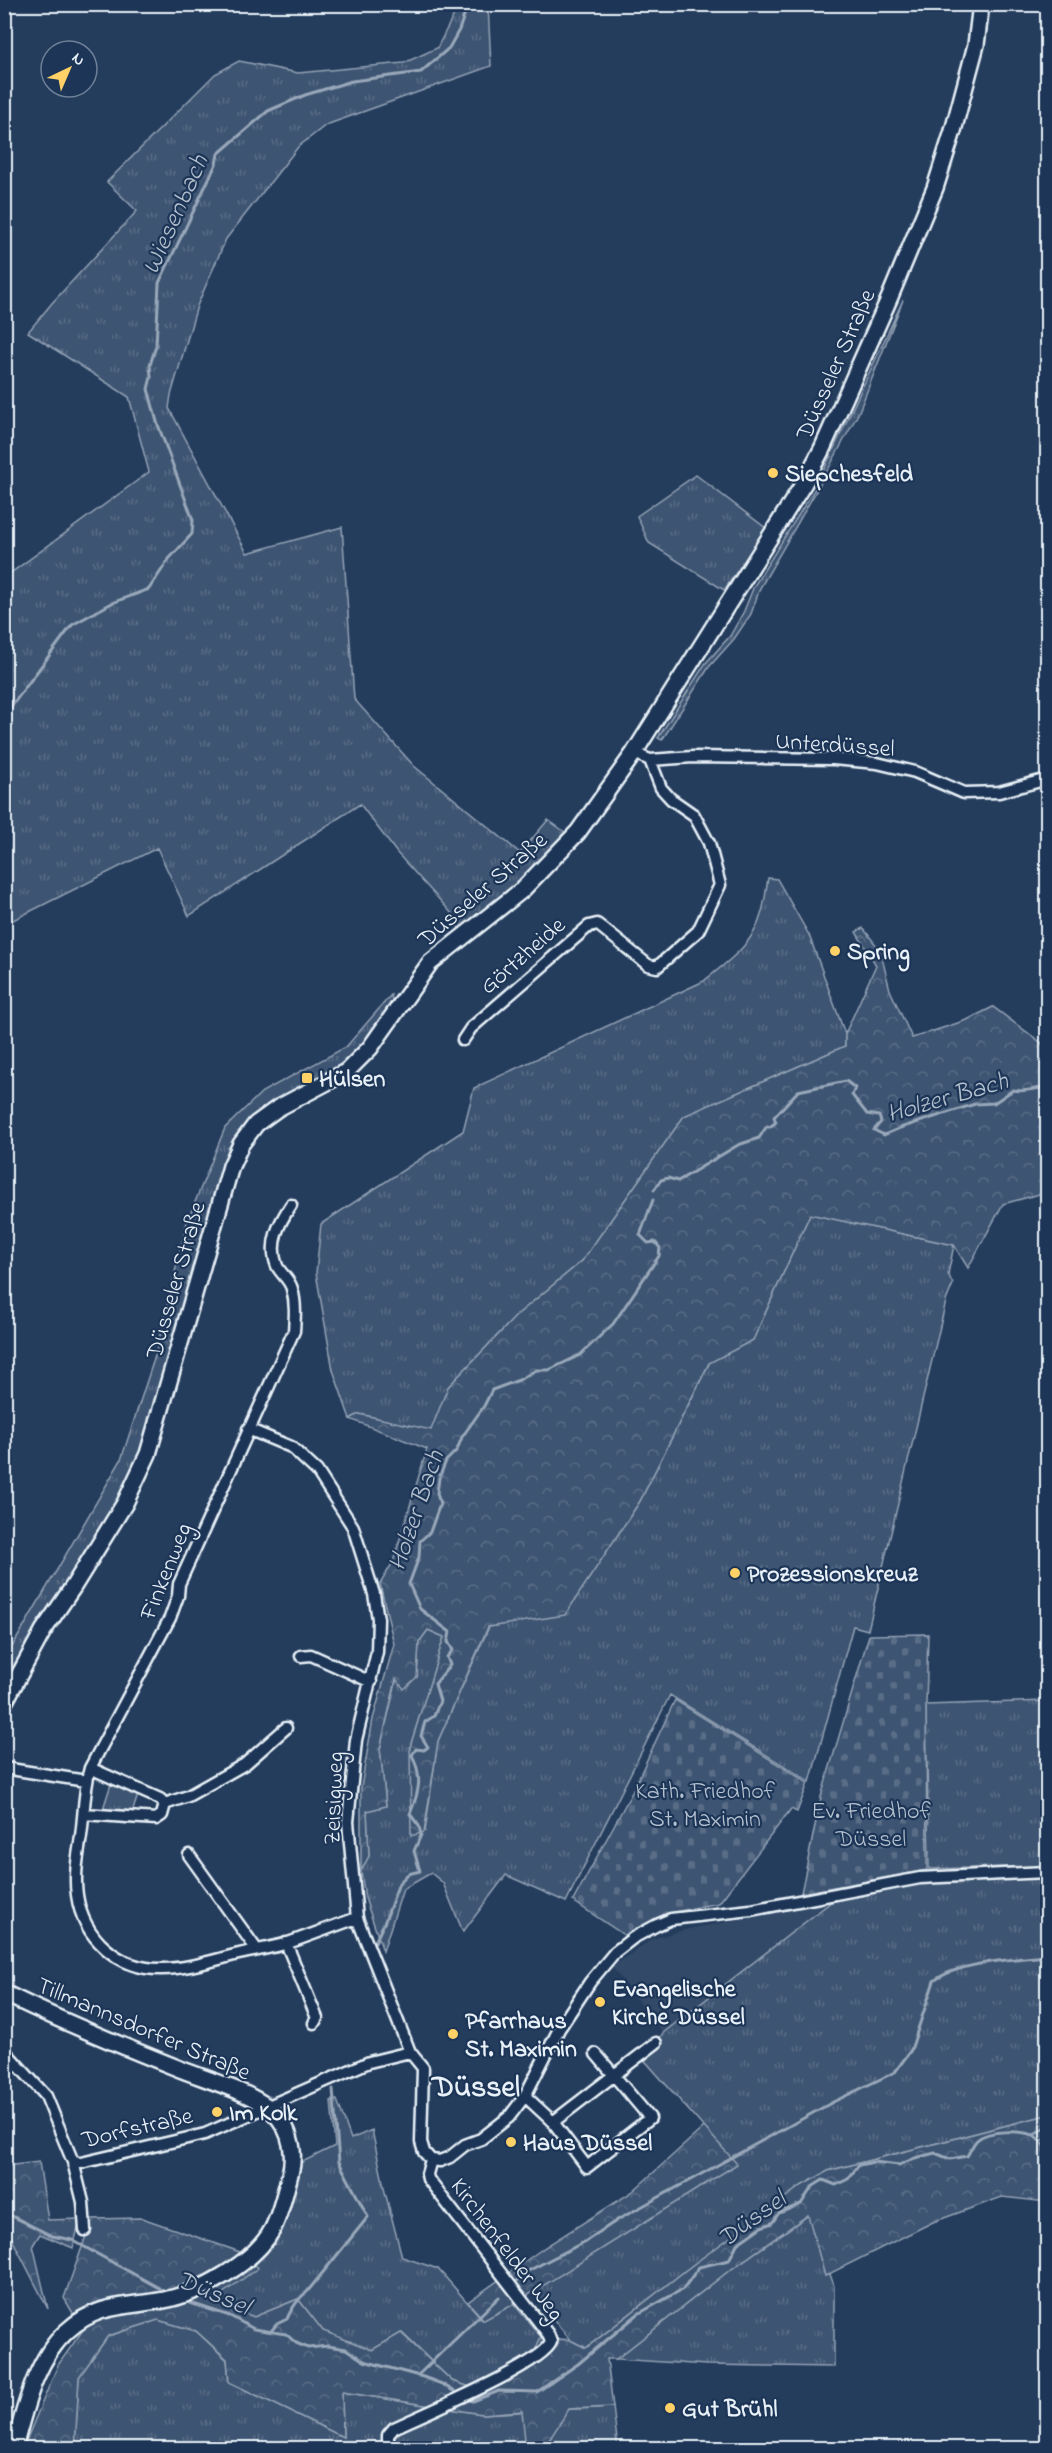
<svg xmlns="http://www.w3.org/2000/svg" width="1052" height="2453" viewBox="0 0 1052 2453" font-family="'Indie Flower',sans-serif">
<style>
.built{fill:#334a68}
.grass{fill:url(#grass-tufts);stroke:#93a2b5;stroke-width:1.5}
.forest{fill:url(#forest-crowns);stroke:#93a2b5;stroke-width:1.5}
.cemetery{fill:url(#cemetery-stones);stroke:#93a2b5;stroke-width:1.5}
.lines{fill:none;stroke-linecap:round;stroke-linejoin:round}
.stream{stroke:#99a8ba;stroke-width:3}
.minor-casing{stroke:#e8f1f8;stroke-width:15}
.secondary-casing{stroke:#e8f1f8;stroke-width:20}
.minor{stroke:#1d3557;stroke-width:10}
.secondary{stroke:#1d3557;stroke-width:15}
.poi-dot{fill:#ffd166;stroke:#1d3557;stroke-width:2}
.labels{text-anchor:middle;stroke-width:4.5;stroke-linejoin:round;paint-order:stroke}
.street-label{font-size:24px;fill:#e8f1f8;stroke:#1d3557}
.poi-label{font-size:24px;font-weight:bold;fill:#e8f1f8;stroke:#1d3557;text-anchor:start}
.park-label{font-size:24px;fill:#b5c2d0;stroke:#1d3557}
.water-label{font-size:26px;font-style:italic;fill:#b4c1ce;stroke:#1d3557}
.district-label{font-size:30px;font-weight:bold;fill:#e8f1f8;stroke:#1d3557}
</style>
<defs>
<pattern id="grass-tufts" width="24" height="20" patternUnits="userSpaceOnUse" patternTransform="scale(1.5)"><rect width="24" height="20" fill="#3e5472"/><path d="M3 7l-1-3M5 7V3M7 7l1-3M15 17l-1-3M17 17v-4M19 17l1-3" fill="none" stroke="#5a6d87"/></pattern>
<pattern id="forest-crowns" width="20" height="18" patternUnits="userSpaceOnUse" patternTransform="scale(1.5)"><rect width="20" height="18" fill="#3e5472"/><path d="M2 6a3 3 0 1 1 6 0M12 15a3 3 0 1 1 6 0" fill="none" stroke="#5a6d87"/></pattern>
<pattern id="cemetery-stones" width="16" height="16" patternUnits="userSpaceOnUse" patternTransform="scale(1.5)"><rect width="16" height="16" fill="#3e5472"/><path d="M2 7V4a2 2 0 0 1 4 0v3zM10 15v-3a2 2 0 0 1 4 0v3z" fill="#5a6d87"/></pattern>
</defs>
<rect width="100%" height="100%" fill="#253d5d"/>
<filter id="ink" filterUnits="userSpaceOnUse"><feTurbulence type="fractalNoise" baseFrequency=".0167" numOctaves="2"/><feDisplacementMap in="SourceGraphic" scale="12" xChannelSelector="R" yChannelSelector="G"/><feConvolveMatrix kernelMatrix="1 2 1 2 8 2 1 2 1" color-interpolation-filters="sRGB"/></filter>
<g filter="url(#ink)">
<path class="built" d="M831,1902L663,2033L612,1967L652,1939L684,1930Z"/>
<path class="grass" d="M459,5H488L491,66L326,125L298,147L226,239L197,306L171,395L169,408L247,553L342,527L354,699L414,766L520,853L548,820L565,832L526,875L459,930L456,918L397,853L360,804L189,916L157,848L5,924L4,578L149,472L129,397L28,332L52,303L137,211L107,182L215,74L239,61L298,73L404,63L437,48Z
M903,300L858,414L818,488L760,588L751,614L734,639L709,667L662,740L658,738L705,664L730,636L744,611L754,586L816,487Z
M696,475L767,529L724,590L649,543L637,516Z
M768,878L777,879L809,935L845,1034V1046L684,1116L582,1261L518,1314L448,1387L431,1431L360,1414L350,1419L333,1370L316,1273L321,1224L463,1131L474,1088L704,981C727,962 753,945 761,915C765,903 766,890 768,878Z
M391,995L393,1007L354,1056L286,1096L242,1134L135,1467L106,1524L5,1688V1659L121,1460L155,1356L187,1222L225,1128L262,1092L346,1047Z
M810,1214L954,1245L948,1274L953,1284L946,1301L868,1630L853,1626L810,1782L670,1695L566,1902L506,1875L463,1932L443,1883L431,1873L403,1889L383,1951L365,1898L361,1871L369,1856L367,1811L386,1806L380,1749L397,1678L417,1677L419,1642L428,1630L444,1637L410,1747L425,1832L438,1741L489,1627L565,1614L640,1501L710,1362L753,1340Z
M1047,1701V1866L929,1869L926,1705Z
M111,1784L138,1795L132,1813L103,1809Z
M1047,1875V2115L828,2171L695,2263L586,2348L570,2340L532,2292L736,2164L640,2055L658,2041L663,2033L831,1902L936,1880Z
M337,2100L351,2139L372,2130L385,2192L402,2257L438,2269L483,2320L514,2304L541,2337L534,2353L485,2392L452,2381L402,2333L372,2350L323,2331L298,2299L254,2317L211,2301L257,2268L253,2263L298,2164L335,2146L331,2101Z
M809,2215L825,2276L830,2274L834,2286V2367L707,2365L616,2359L726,2273Z
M158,2320L196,2331L227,2360L229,2382L343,2437L342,2392L482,2414L613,2407L618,2448H75L79,2377L108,2336Z"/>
<path class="forest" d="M863,928L880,950L890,990L912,1038L967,1020L993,1007L1047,1047V1192L1003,1204L968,1268L954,1245L810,1214L753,1340L709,1363L640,1501L565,1615L488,1627L438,1741L424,1832L411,1836L410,1747L444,1637L428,1630L419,1642L417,1677L404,1689L396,1679L380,1749L386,1806L367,1811L369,1856L361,1871V1787L373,1719L394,1644L380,1584L393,1562L427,1449L350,1419L359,1414L431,1430L448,1387L518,1314L582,1261L684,1116L845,1046V1034L876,965L856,932Z
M1047,2115V2138L1041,2141L1047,2158V2202L1002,2197L933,2222L825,2276L808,2215L726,2273L616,2359H607L613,2407L569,2409L546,2445L525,2440L522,2411L482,2414L342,2392L343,2437L229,2382L227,2359L196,2331L158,2320L108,2336L79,2377L75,2448H23L58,2365L83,2330L64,2298L92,2219L142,2218L243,2253L258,2268L212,2301L254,2317L298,2299L323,2331L372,2350L401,2333L452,2381L485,2392L534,2353L541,2337L570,2340L586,2348L695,2263L801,2186L828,2171Z
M704,2127L737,2164L514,2304L484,2320L468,2302L545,2247L632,2192Z
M39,2162L48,2220L80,2219L73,2248L40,2234L33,2245L48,2309L5,2225V2166Z"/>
<path class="cemetery" d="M928,1634L926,1705L927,1870L801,1893L821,1797L869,1635Z
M675,1700L808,1783L797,1812L791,1809L719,1903C685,1909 654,1915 627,1937L573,1901L631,1794Z"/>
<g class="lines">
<path class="stream" d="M4,716L72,625L112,603L149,589L169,559L192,534L193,520L157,422L148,389L151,377L150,365L156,346L159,283L216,164L218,154L268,111L305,95L352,81L421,72L449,48L459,30L468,4
M4,723V732
M654,1190L661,1180L668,1178L678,1181L738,1145L759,1138L767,1126L770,1127L776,1122L774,1117L798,1091L846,1081L855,1088L852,1095L867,1114L879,1116L881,1122L874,1130L884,1135L900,1128L975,1104L994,1103L1013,1090C1028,1093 1037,1086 1048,1089
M375,1942L385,1921L399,1883L408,1874L420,1871L414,1851L421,1835L419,1826L410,1814C419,1792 423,1777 412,1755L416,1749L424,1750L428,1747L421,1736L425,1722L434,1716L440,1701L435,1684L450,1665L447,1657L453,1650L448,1642L450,1632L420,1609L409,1584L419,1557L420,1541L430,1532L440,1504L437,1493L439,1478L446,1461L457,1450L462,1437L484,1406L492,1390L519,1380L536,1370H549L580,1355L613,1324L659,1256L660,1248L655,1242L648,1243L640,1235L653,1200
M1034,2135L1048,2148
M4,2212L52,2236L72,2240L168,2293
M517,2281L526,2272L586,2241L619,2219L833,2102L895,2072L911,2050L934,1981C958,1962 1017,1959 1048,1956
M184,2301L230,2316L254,2329L286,2334L296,2343L308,2348L328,2346L346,2349L364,2361L423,2377L442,2384L460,2395
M272,2330L277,2324L287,2319C290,2311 299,2297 307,2292L368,2217L339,2162L333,2089
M417,2376L499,2297
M466,2398L473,2401L499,2391L537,2392L578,2364L638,2314L683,2289L699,2267L729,2260L737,2244L761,2227L772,2223L779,2213L801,2204L812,2187L823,2180L836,2185L848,2179L859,2165L874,2162L899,2165L915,2158L935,2153L950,2159L967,2156C970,2152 973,2143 977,2140C989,2129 1020,2131 1033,2135L1048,2125"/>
<g class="minor-casing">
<path id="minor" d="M650,760L693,757L833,759L877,763L915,772L964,793L999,792L1048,779
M463,1040L471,1028L589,926L597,924L648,965L657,967L698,931L720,885L709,843L694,815L671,799L661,788L650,760L634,753
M291,1205C279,1223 268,1243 277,1266C281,1274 290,1280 292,1289C296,1303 295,1317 294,1331L179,1584L178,1596L170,1618L90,1768C84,1790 84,1814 81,1836C78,1856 74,1875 77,1895C83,1938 119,1970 162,1969C188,1969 214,1960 239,1954C255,1950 272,1948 288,1943C311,1935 334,1926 357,1918
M248,1429L291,1447L317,1471L353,1527L374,1594L378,1619L377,1652L356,1740L348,1822L357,1918L410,2052L423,2068L421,2142L424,2152L431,2160L440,2161L450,2157L465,2145L481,2139L509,2117L525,2096L559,2029L590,1982L615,1952L633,1938L657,1925L671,1919L751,1910L920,1878L1048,1872
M301,1656L311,1655L371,1682
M4,1768L86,1781
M165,1804L188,1796L245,1764L286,1728
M84,1814L156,1819L162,1815L165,1804L160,1799L90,1768
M189,1855L257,1950
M286,1943L317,2018L314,2023
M4,2050L46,2096L73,2162L83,2202L85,2230
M525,2096L553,2122L587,2167L650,2118L596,2054
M553,2122L656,2043
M73,2162L81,2163L205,2134L369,2062L410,2052
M388,2448V2435L394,2428C421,2415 544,2364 551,2342L548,2334L428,2179L427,2174L431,2160"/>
</g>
<g class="secondary-casing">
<path id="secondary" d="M4,1703L43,1631L73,1587L125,1503L148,1454L231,1166L241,1144L256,1124L278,1108L346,1072L370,1048L430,963L522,890L578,832L634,753L804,483L822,449L889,299L935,188L953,131L976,45L981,4
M4,1993C60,2021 117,2044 175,2067C204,2079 240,2088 266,2106C288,2121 297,2149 290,2174C285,2193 281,2213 272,2230C255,2262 200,2293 164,2300C127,2307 97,2303 67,2331C35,2360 25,2408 14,2448"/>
</g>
<use href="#minor" class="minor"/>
<use href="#secondary" class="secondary"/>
</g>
</g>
<g class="poi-dot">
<circle cx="773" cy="473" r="6"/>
<circle cx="835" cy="951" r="6"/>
<rect x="301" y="1072" width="12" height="12" rx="3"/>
<circle cx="735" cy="1573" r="6"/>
<circle cx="600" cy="2002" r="6"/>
<circle cx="453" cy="2034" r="6"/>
<circle cx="217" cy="2112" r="6"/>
<circle cx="511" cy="2142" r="6"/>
<circle cx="670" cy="2408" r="6"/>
</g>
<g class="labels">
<g class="street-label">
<text transform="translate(835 364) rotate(-66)" y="8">Düsseler Straße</text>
<text transform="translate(835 744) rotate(4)" y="8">Unterdüssel</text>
<text transform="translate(482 889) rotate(-41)" y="8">Düsseler Straße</text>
<text transform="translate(522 955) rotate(-41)" y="8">Görtzheide</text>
<text transform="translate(175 1280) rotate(-74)" y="8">Düsseler Straße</text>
<text transform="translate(165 1571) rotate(-68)" y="8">Finkenweg</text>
<text transform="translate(333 1798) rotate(-88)" y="8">Zeisigweg</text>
<text transform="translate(144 2028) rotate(23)" y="8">Tillmannsdorfer Straße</text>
<text transform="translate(137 2127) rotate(-13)" y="8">Dorfstraße</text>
<text transform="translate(508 2249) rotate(53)" y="8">Kirchenfelder Weg</text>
</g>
<g class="poi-label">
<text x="785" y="481">Siepchesfeld</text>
<text x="847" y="959">Spring</text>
<text x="319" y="1086">Hülsen</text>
<text x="747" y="1581">Prozessionskreuz</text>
<text x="612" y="1996">Evangelische<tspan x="612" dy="28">Kirche Düssel</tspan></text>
<text x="465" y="2028">Pfarrhaus<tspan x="465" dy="28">St. Maximin</tspan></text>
<text x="229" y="2120">Im Kolk</text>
<text x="523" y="2150">Haus Düssel</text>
<text x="682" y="2416">Gut Brühl</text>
</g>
<g class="park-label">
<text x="705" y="1798">Kath. Friedhof<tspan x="705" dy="28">St. Maximin</tspan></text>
<text x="871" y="1818">Ev. Friedhof<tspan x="871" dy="28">Düssel</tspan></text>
</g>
<g class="water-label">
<text transform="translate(174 214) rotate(-66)" y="9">Wiesenbach</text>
<text transform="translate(947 1096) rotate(-16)" y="9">Holzer Bach</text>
<text transform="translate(415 1510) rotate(-71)" y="9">Holzer Bach</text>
<text transform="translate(751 2218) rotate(-36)" y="9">Düssel</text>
<text transform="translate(214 2292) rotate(23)" y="9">Düssel</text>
</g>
<g class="district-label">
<text x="476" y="2096">Düssel</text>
</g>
</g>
<rect width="1052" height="2453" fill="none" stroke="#1d3557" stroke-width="24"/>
<rect x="12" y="12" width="1028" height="2429" fill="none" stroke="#e8f1f8" stroke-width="2" filter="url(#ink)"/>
<g transform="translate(69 69) rotate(44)"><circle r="28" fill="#1d3557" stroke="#6e8097" stroke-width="1.5"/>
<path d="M0-4.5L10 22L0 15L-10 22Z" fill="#ffd166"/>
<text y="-9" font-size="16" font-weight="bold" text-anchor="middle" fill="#e8f1f8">N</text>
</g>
</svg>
